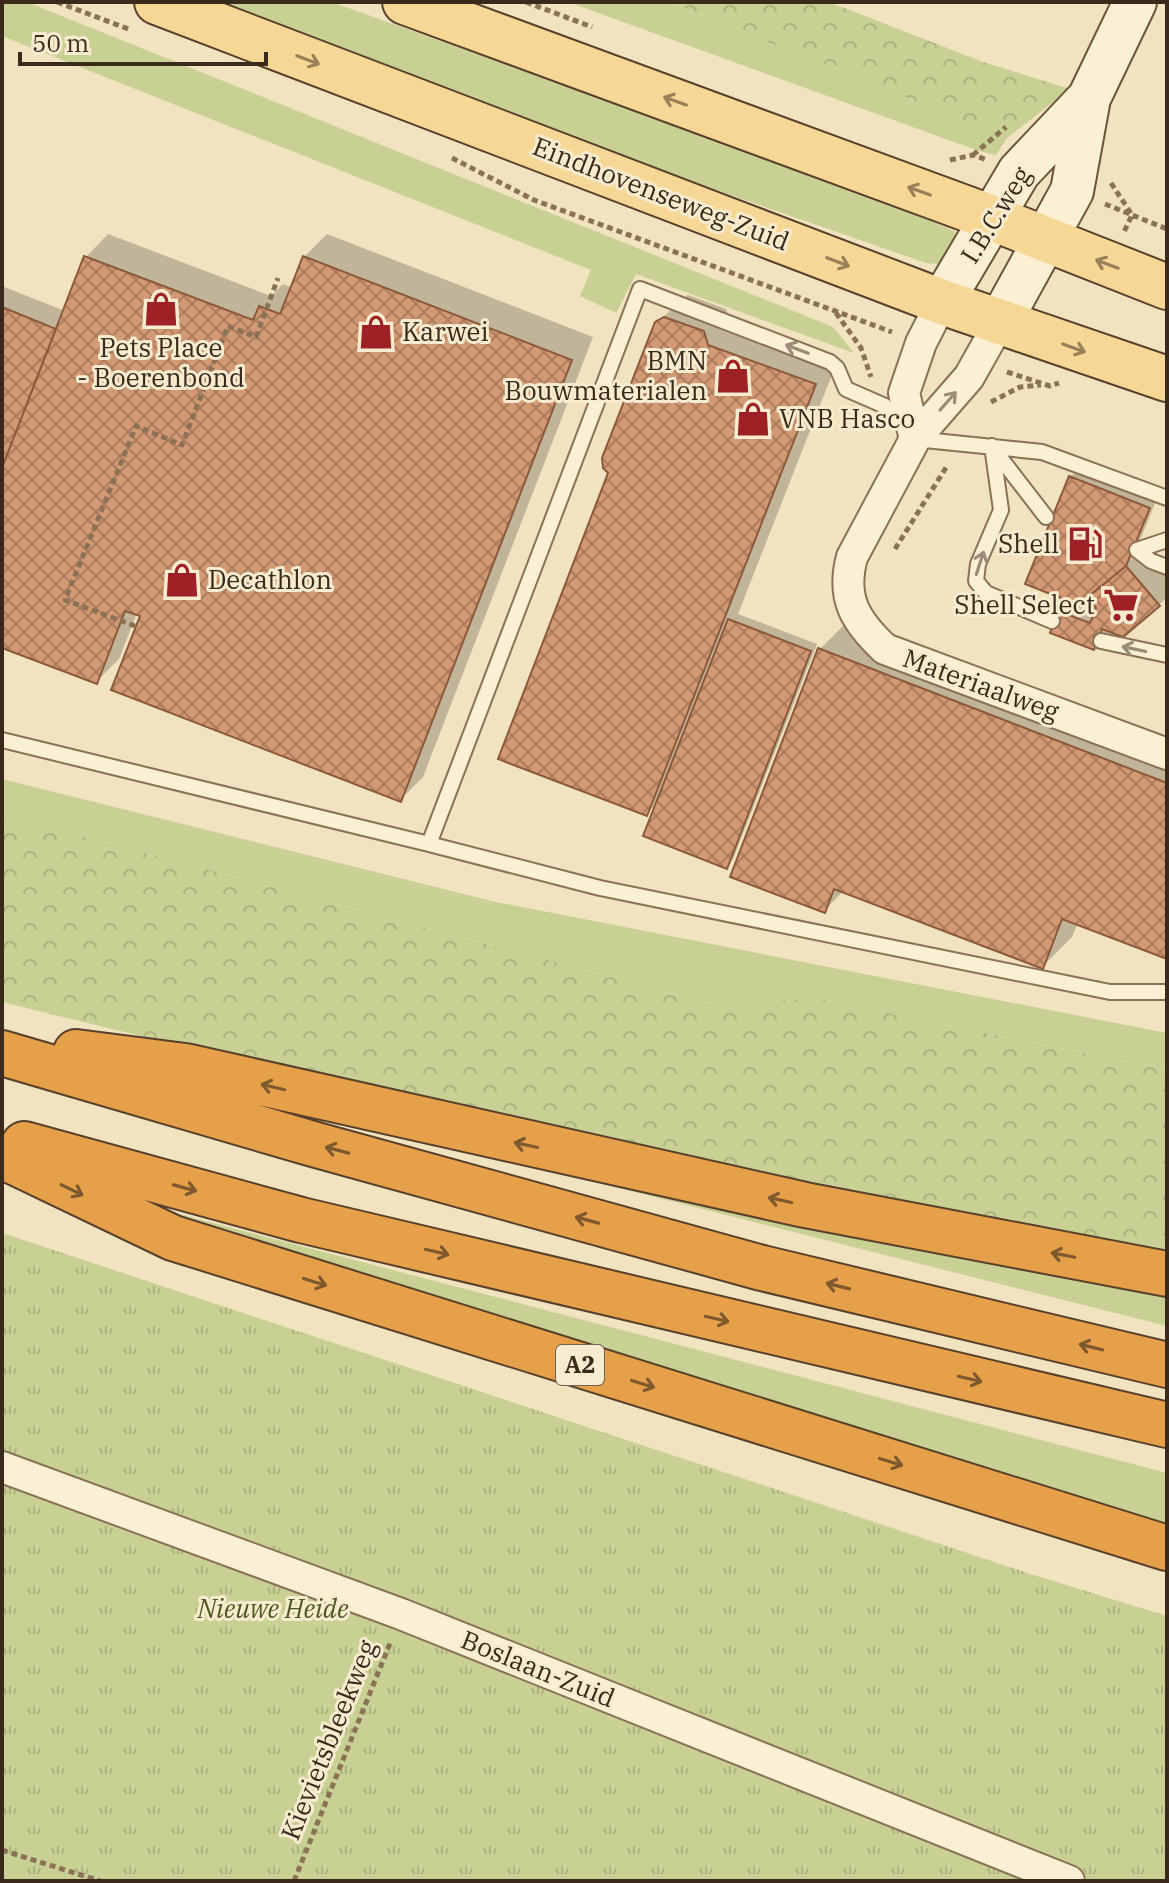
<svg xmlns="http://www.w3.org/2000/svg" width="1169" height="1883" viewBox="0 0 1169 1883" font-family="'IBM Plex Serif',serif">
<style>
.grass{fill:#c9d093}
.forest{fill:url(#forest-crowns)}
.park{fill:url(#park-tufts)}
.shadow{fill:#0003}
.building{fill:url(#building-cross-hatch);stroke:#8c5a3b;stroke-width:2}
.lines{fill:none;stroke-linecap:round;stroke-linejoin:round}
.lane-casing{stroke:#8b7256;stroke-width:18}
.street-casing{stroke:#8b7256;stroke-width:34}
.secondary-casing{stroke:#6d533a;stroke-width:46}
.primary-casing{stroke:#58402b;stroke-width:48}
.highway-casing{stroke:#58402b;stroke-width:48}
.path{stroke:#8b7256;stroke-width:5;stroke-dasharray:6 4;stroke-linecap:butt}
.lane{stroke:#fbefd4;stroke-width:14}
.street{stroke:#fbefd4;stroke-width:30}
.secondary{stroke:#fbefd4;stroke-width:42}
.primary{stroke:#f7d795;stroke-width:44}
.highway{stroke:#e7a04a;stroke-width:44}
.oneway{stroke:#988058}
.oneway2{stroke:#9a8c78}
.oneway3{stroke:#7f592e}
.labels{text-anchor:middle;stroke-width:6;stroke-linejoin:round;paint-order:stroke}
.shield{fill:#f8ecd0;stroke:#736452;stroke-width:2}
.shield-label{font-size:24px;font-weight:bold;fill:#3a2a1c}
.street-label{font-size:26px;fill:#3a2a1c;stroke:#f8ecd0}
.poi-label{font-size:26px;fill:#3a2a1c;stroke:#f8ecd0;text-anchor:start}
.park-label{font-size:26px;font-style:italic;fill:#4b5821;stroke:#f8ecd0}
</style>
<defs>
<pattern id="forest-crowns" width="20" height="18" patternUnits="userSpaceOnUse" patternTransform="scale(2)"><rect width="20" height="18" fill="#c9d093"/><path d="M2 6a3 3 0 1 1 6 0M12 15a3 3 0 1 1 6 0" fill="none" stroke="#adb37e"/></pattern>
<pattern id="park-tufts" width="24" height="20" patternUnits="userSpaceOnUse" patternTransform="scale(2)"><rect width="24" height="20" fill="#c9d093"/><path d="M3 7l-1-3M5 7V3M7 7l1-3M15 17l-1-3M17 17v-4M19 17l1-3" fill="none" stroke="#adb37e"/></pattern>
<pattern id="building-cross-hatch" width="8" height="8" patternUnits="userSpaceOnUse" patternTransform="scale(2)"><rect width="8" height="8" fill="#d29973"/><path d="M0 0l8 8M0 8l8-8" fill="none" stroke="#ab7d5e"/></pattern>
</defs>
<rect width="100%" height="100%" fill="#f1e2c0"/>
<path class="grass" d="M2,2H27L833,327L854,353L636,274L616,313L580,296L591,270L2,36Z
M195,2H332L879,199L954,231L960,238L948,265L926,263L501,115Z
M568,2H667L1007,138L996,155L979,151Z
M2,779L496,902L1167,1033V1070L815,998L717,1005L2,815Z
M389,1130L1167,1289V1326L1159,1324Z
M76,1187L1167,1473V1530Z"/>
<path class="forest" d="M667,2H829L983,62L1070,89L1007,138Z
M2,815L717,1005L815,998L1167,1070V1255L545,1135L2,1002Z"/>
<path class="park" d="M2,1233L1040,1577L1167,1616V1881H2Z"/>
<path class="shadow" d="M108,234L271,296L283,284L293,288L304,257L327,234L593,337L423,777L400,800L142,615L137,613L119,659L96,682L2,646V286L65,311L86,257Z
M688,295L726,309L731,322L837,362L738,614L817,644L733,859L726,866L660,801L646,814L611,472L656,323Z
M1077,470L1156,501L1132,560L1150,545L1167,565V597L1159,605L1111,630L1094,647L1060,612L1071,600L1070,477Z
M849,620L1167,742V957L1078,923L1072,937L1042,967L844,890L824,911L820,649Z"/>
<path class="building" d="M84,256L253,320L259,306L280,314L303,256L572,360L401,802L111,690L140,616L125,611L97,684L2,648V468Z
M2,307L56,329L2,468Z
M664,317L704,331L708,345L816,384L647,816L498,759L608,473L603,468L602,458L655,322Z
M1069,476L1150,508L1126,566L1088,597L1096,608L1095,612L1025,584Z
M1126,566L1160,606L1123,637L1102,629L1094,650L1050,633L1058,611L1090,623L1096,608L1088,597Z
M728,619L811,651L727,869L643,836Z
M818,648L1167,783V959L1062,919L1043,969L834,889L825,913L730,877Z"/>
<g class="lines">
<g class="lane-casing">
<path id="lane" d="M992,446L1001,510L978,564L976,581L986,593L1052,621
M992,447L1046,517
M1137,550L1151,561L1167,567
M1137,550L1167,540
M1101,641L1167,655
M2,740L429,844L640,289L830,362L837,368L846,389L885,406L915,439L1042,452L1167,498
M429,844L600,888L1110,992H1167"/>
</g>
<g class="street-casing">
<path id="street" d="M1001,320L969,377L915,439L852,557C841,598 855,621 885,649L1167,754
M915,439L904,393L921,343L942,302
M2,1467L401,1614L1069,1881"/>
</g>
<g class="secondary-casing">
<path id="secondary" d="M942,302L1019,172L1089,98
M1001,320L1072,191L1089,98L1135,2"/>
</g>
<g class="primary-casing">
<path id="primary" d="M157,2L942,302L1167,379
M405,2L992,218L1167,287"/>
</g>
<g class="highway-casing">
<path id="highway" d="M76,1052L185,1066L805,1205L1167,1274
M2,1053L313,1144L762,1268L1167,1365
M24,1144L301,1220L1167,1425
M2,1156L173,1238L1167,1548"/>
</g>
<path class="path" d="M57,2L131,30
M526,2L592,27
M973,155L1006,127
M452,158L534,200L892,332
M950,160L973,155L987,160
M1111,183L1132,215L1124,232
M1105,204L1167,229
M836,313L861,348L871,377
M1007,372L1050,386L1059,383
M991,402L1020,387L1041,385
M895,549L947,466
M135,626L65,600L136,426L182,445L228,326L256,337L278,278
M2,1850L100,1881
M294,1881L391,1641"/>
<use href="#lane" class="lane"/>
<use href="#street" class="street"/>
<use href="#secondary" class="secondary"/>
<use href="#primary" class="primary"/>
<use href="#highway" class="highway"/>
</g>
<defs><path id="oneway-shaft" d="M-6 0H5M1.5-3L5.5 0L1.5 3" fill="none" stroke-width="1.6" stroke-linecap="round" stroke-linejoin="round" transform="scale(2)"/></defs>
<g class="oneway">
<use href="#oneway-shaft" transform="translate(308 60) rotate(21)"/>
<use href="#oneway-shaft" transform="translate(675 101) rotate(-160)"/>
<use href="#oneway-shaft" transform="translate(919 191) rotate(-160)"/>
<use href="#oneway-shaft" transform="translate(838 262) rotate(21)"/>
<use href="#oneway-shaft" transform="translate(1107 264) rotate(-159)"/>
<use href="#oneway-shaft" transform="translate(1074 348) rotate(20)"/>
</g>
<g class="oneway2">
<use href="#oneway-shaft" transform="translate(797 349) rotate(-159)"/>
<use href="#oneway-shaft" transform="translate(948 401) rotate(-49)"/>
<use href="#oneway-shaft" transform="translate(980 563) rotate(-72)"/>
<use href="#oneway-shaft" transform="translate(1134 649) rotate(-168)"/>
</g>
<g class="oneway3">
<use href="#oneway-shaft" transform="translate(273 1087) rotate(-167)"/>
<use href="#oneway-shaft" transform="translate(526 1145) rotate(-168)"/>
<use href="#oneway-shaft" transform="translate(337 1150) rotate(-165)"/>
<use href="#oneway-shaft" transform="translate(185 1188) rotate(15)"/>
<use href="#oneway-shaft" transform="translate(72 1190) rotate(26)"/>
<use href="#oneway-shaft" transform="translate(780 1200) rotate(-168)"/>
<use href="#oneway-shaft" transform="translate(587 1220) rotate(-165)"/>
<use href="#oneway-shaft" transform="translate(437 1252) rotate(13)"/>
<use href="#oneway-shaft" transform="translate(1063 1255) rotate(-169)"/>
<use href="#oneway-shaft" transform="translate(315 1282) rotate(17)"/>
<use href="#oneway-shaft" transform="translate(838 1286) rotate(-166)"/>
<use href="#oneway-shaft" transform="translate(717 1319) rotate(13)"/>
<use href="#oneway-shaft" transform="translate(1091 1347) rotate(-166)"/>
<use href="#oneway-shaft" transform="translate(970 1379) rotate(13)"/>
<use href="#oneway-shaft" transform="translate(643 1384) rotate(17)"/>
<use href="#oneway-shaft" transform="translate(891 1462) rotate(17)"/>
</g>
<defs>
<g id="shop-bare" transform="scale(2.76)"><path d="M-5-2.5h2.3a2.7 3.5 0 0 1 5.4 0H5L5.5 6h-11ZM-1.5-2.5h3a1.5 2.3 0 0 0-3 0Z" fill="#9e2225" stroke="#f8ecd0" stroke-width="2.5" paint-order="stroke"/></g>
<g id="fuel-bare" transform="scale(2.76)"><path d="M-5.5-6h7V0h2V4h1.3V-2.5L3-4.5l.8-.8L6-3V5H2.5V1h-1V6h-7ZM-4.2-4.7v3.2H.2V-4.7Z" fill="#9e2225" stroke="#f8ecd0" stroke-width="2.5" paint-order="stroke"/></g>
<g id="supermarket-bare" transform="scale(2.76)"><path d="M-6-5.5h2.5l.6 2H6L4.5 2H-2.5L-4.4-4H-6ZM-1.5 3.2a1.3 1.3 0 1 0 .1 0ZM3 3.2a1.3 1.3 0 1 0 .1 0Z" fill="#9e2225" stroke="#f8ecd0" stroke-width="2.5" paint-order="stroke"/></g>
</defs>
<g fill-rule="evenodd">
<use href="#shop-bare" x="161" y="309"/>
<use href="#shop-bare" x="376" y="332"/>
<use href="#shop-bare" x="733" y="376"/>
<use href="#shop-bare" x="753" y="419"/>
<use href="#fuel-bare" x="1085" y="544"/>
<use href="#shop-bare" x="182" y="580"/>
<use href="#supermarket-bare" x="1121" y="605"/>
</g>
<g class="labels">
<rect class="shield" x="556" y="1345" width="48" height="40" rx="6"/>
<g class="shield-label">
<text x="580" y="1373">A2</text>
</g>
<g class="street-label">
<text transform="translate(661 194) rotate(21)" y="9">Eindhovenseweg-Zuid</text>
<text transform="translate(996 215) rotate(-58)" y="9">I.B.C.weg</text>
<text transform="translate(981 685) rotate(20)" y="9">Materiaalweg</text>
<text transform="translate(538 1669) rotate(22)" y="9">Boslaan-Zuid</text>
<text transform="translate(329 1740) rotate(-68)" y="9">Kievietsbleekweg</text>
</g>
<g class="poi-label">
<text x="402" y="341">Karwei</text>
<text x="161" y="357" text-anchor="middle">Pets Place<tspan x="161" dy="30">- Boerenbond</tspan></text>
<text x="707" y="370" text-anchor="end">BMN<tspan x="707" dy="30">Bouwmaterialen</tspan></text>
<text x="779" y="428">VNB Hasco</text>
<text x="1059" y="553" text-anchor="end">Shell</text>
<text x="208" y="589">Decathlon</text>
<text x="1095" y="614" text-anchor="end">Shell Select</text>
</g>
<g class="park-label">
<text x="273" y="1618">Nieuwe Heide</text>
</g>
</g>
<rect width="1169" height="1883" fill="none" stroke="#3a2a1c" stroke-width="8"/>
<path d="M20 52v12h246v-12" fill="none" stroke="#3a2a1c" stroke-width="4"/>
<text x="32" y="52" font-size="24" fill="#3a2a1c" stroke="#f8ecd0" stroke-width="6" paint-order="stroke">50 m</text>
</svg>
